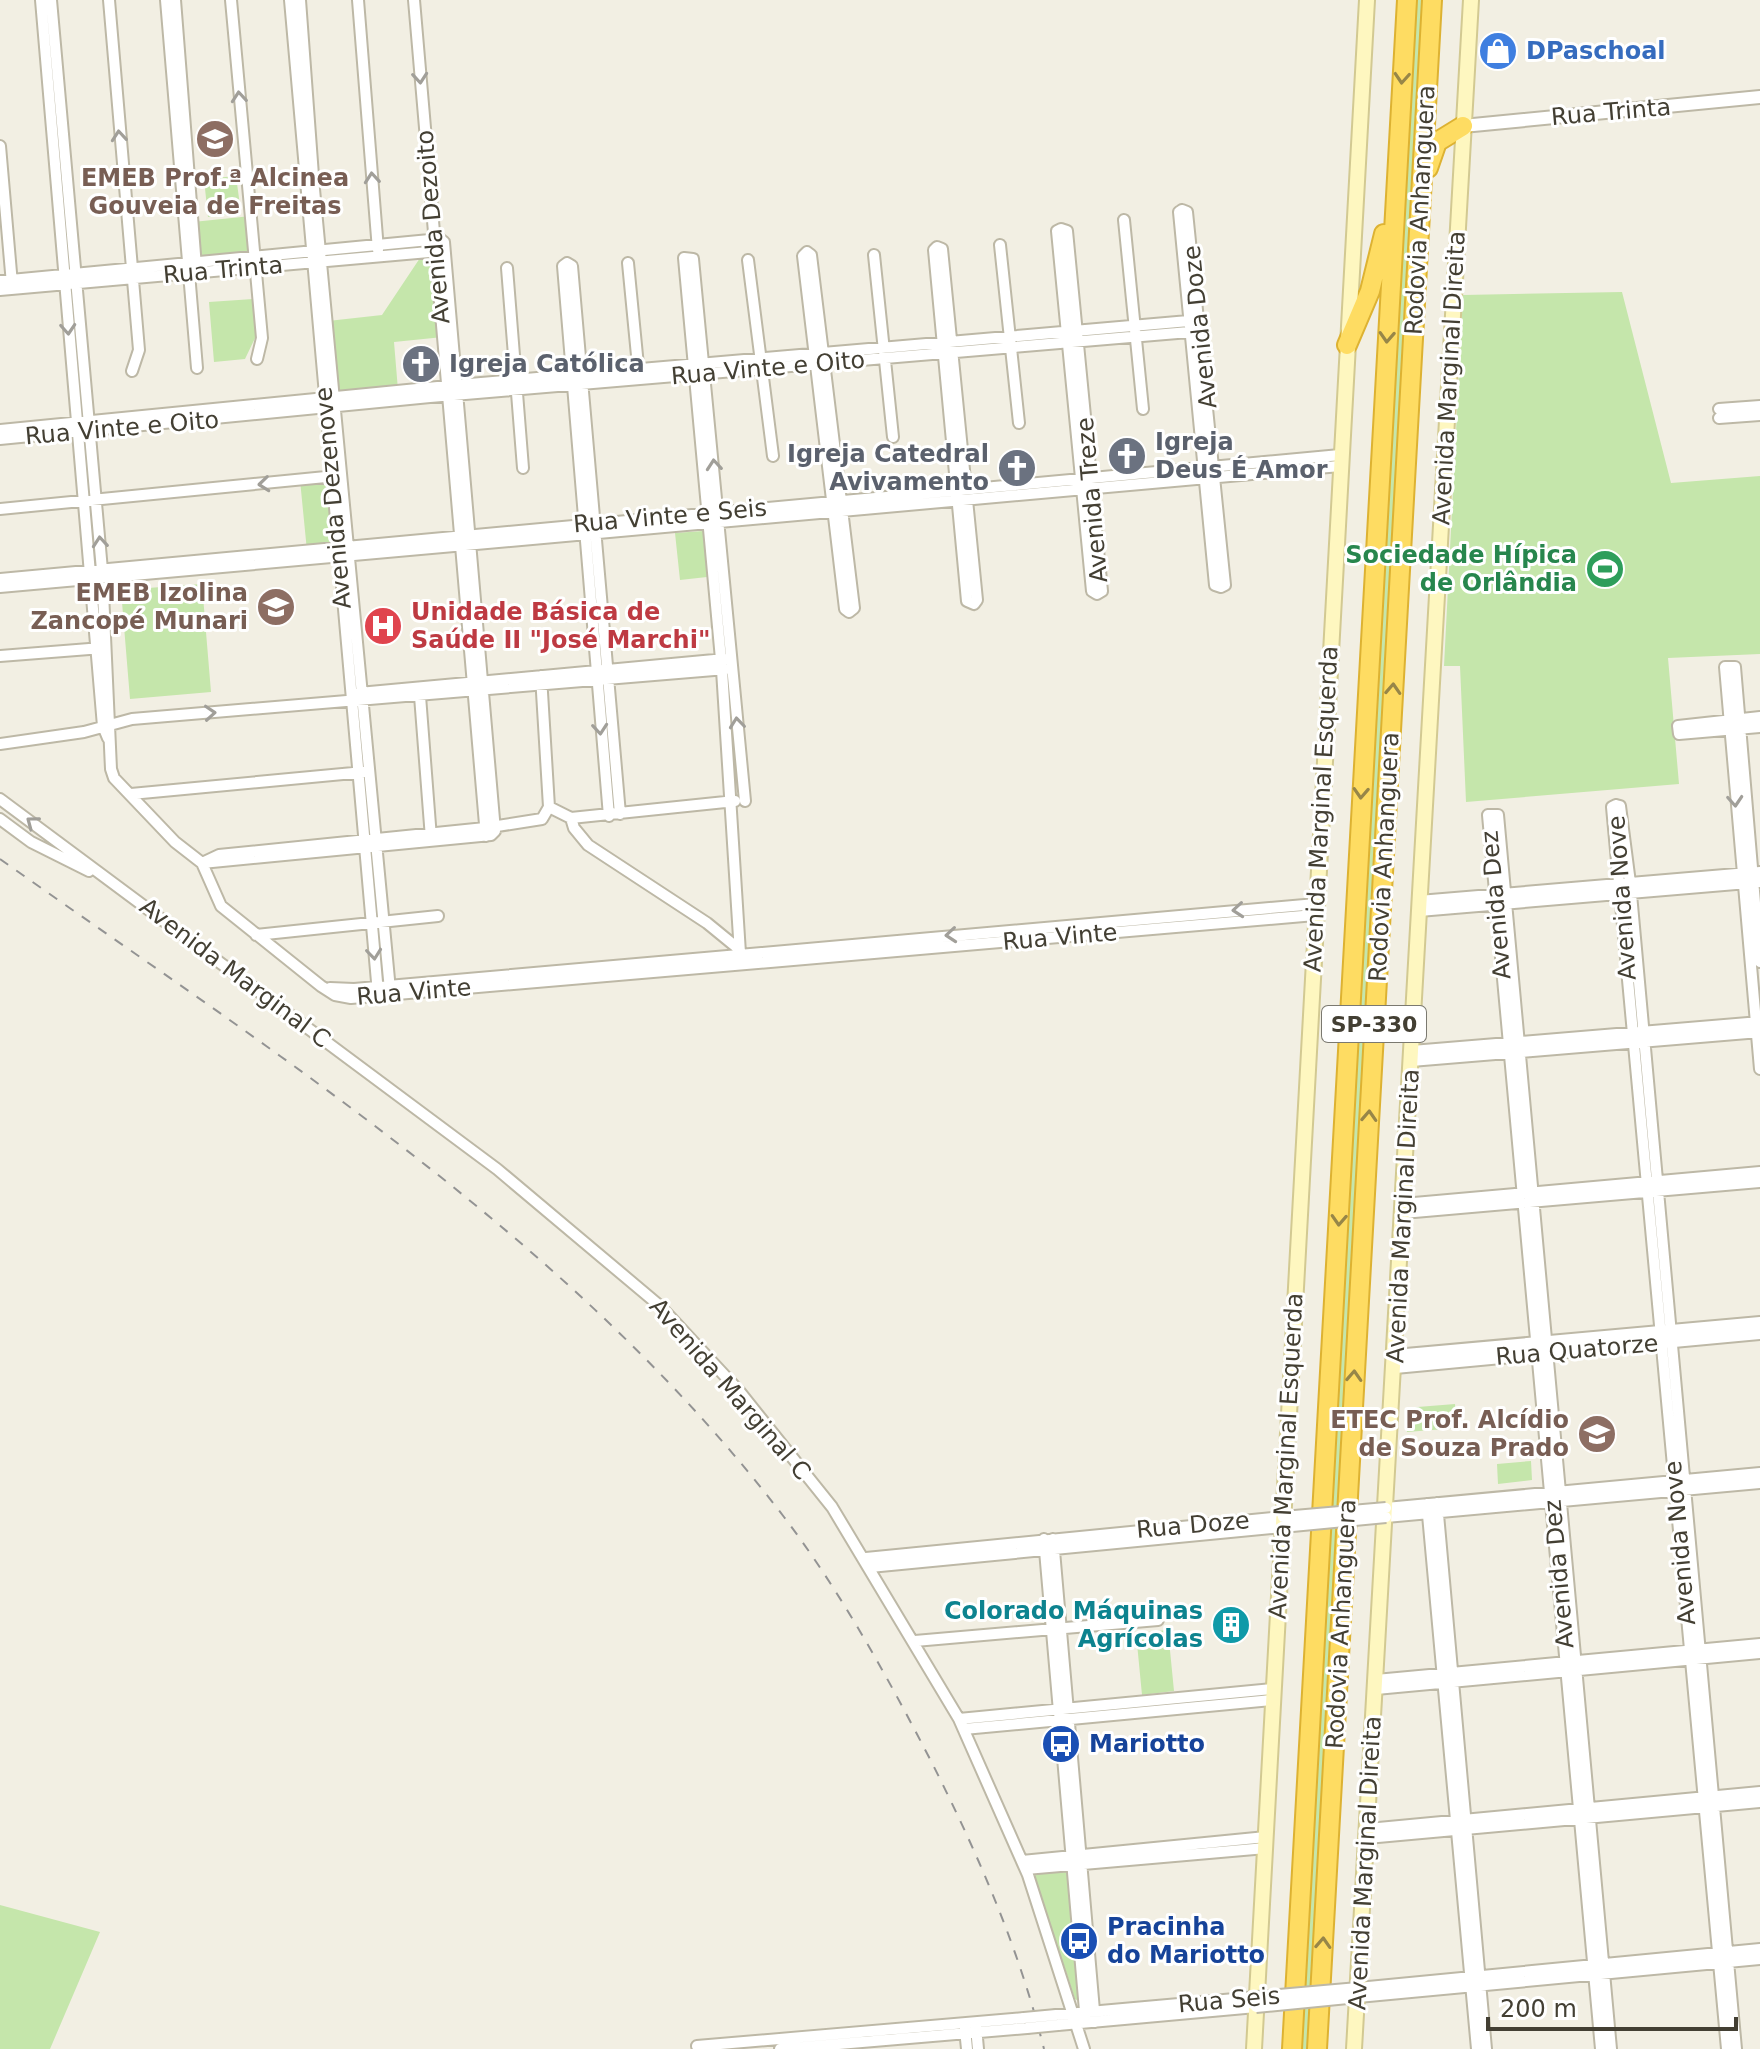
<svg xmlns="http://www.w3.org/2000/svg" width="1760" height="2049" viewBox="0 0 1760 2049" font-family="'DejaVu Sans',sans-serif">
<style>
.green{fill:#c5e6ab}
.lines{fill:none;stroke-linecap:round;stroke-linejoin:round}
.minor-casing{stroke:#bdb8a6;stroke-width:14}
.tertiary-casing{stroke:#bdb8a6;stroke-width:16}
.secondary-casing{stroke:#d2c992;stroke-width:18}
.motorway-casing{stroke:#ddb232;stroke-width:22}
.minor{stroke:#fff;stroke-width:10}
.tertiary{stroke:#fff;stroke-width:12}
.secondary{stroke:#fef7c0;stroke-width:14}
.motorway{stroke:#fedc62;stroke-width:18}
.rail{stroke:#939393;stroke-width:2;stroke-dasharray:10 10;stroke-linecap:butt}
.minor-bridge-casing{stroke:#bdb8a6;stroke-width:14;stroke-linecap:butt}
.minor-bridge{stroke:#fff;stroke-width:10}
.oneway{stroke:#a19f99}
.oneway2{stroke:#978648}
.labels{text-anchor:middle;stroke-width:6;stroke-linejoin:round;paint-order:stroke}
.shield{fill:#fff;stroke:#7b7970;stroke-width:2}
.shield-label{font-size:22px;font-weight:bold;fill:#433f33}
.shop-label{font-size:24px;font-weight:bold;fill:#366cbe;stroke:#fff;text-anchor:start}
.street-label{font-size:24px;fill:#433f33;stroke:#fff}
.education-label{font-size:24px;font-weight:bold;fill:#785e54;stroke:#fff;text-anchor:end}
.worship-label{font-size:24px;font-weight:bold;fill:#5b616d;stroke:#fff;text-anchor:start}
.leisure-label{font-size:24px;font-weight:bold;fill:#27864d;stroke:#fff;text-anchor:end}
.health-label{font-size:24px;font-weight:bold;fill:#be3a42;stroke:#fff;text-anchor:start}
.culture-label{font-size:24px;font-weight:bold;fill:#0d838f;stroke:#fff;text-anchor:end}
.transit-label{font-size:24px;font-weight:bold;fill:#164399;stroke:#fff;text-anchor:start}
</style>
<rect width="100%" height="100%" fill="#f2efe3"/>
<path class="green" d="M1411,0H1427L1312,2049H1297Z
M236,176L241,213L208,217L204,179Z
M251,216L255,258L196,262L193,222Z
M435,251L443,337L394,342L398,390L336,396L328,321L382,315L424,252Z
M1622,292L1671,483L1760,476V654L1668,658L1679,784L1466,802L1460,666H1444L1463,295Z
M253,299L256,336L245,359L214,362L209,302Z
M332,476L338,548L307,551L300,480Z
M703,531L707,577L680,580L675,533Z
M202,584L211,692L130,699L121,590Z
M1455,1404L1457,1428L1407,1432L1405,1408Z
M1531,1461L1532,1480L1498,1484L1497,1464Z
M1168,1630L1174,1691L1142,1695L1136,1633Z
M1070,1868L1080,2002L1075,1999L1033,1872Z
M0,1905L100,1932L50,2049H0Z"/>
<g class="lines">
<g class="minor-casing">
<path id="minor" d="M41,0L103,726L108,738
M51,0L102,570L111,769L114,778L175,842L202,863L221,906L321,986L335,995L351,998L1315,915
M109,0L139,350L132,371
M166,0L197,368
M175,0L196,267
M231,0L262,338L257,359
M290,0L378,993
M300,0L314,189L390,990
M358,0L378,250
M414,0L486,836
M0,146L12,284
M1182,210L1187,212L1225,585L1221,587
M1182,210L1179,212L1215,585L1221,587
M1124,220L1143,409
M1061,229L1067,231L1102,591L1097,594
M1061,229L1057,231L1092,591L1097,594
M1000,245L1019,423
M937,247L942,249L977,600L974,604L967,601L934,250Z
M807,252L811,255L854,608L849,612
M807,252L803,256L845,609L849,612
M874,255L893,437
M748,260L773,456
M567,263L563,266L609,816
M567,263L572,266L620,814
M628,263L639,376
M507,268L523,468
M0,281L440,239L444,242L495,831L491,835L202,863
M0,290L440,251
M1719,409L1760,406
M1719,418L1760,415
M0,430L458,385L1200,320
M0,439L430,397L1201,331
M0,509L336,476
M0,579L1340,455
M0,587L1340,466
M0,656L102,648
M359,693L725,659
M420,696L431,838
M1760,717L1678,726L1679,734L1760,727
M0,744L84,732L132,719L726,669
M131,794L364,772
M0,799L497,1169L660,1306L739,1391L832,1507L959,1719L1028,1875L1084,2049
M1616,805L1620,806L1630,883L1736,2049
M1616,805L1612,807L1727,2049
M549,807L571,818L735,801
M571,818L574,828L588,845L707,923L740,950
M0,819L31,842L89,871
M202,863L219,855L485,828L542,819L549,807L541,676
M1419,901L1760,872
M1419,911L1760,882
M256,935L438,916
M740,953L722,670L684,258L693,259L745,801
M1760,962L1735,667H1725L1760,1069
M330,988L354,989L1316,904
M1412,1051L1760,1022
M1411,1061L1760,1032
M1403,1204L1760,1172
M1403,1213L1760,1182
M1437,1503L1486,2049
M1427,1504L1477,2049
M1386,1508L1760,1473
M1386,1517L1760,1483
M1044,1539L1086,2022
M1053,1539L1095,2022
M866,1558L1283,1517
M870,1567L1282,1527
M915,1641L1158,1620
M1376,1680L1760,1644
M1376,1689L1760,1653
M959,1719L1273,1689
M964,1729L1273,1700
M1368,1829L1760,1792
M1367,1838L1760,1802
M1022,1861L1266,1837
M1026,1869L1266,1848
M1358,1988L1760,1949
M1358,1997L1760,1959
M1056,2015L1257,1997
M1058,2025L1256,2007
M976,2027L978,2049
M965,2029L967,2049
M697,2046L1024,2018
M780,2049L1027,2028
M1601,2049L1488,815H1498L1611,2049"/>
</g>
<g class="tertiary-casing">
<path id="tertiary" d="M1463,126L1760,97
M1395,1356L1760,1323
M1395,1367L1760,1333"/>
</g>
<g class="secondary-casing">
<path id="secondary" d="M1254,2049L1367,0
M1354,2049L1471,0"/>
</g>
<g class="motorway-casing">
<path id="motorway" d="M1428,168L1437,142L1463,126
M1347,345L1370,291L1384,234
M1292,2049L1407,0
M1317,2049L1432,0"/>
</g>
<use href="#minor" class="minor"/>
<use href="#tertiary" class="tertiary"/>
<use href="#secondary" class="secondary"/>
<use href="#motorway" class="motorway"/>
<path class="rail" d="M0,859C278,1056 574,1242 784,1517C841,1592 888,1678 931,1761C978,1854 1019,1948 1044,2049"/>
<g class="minor-bridge-casing">
<path id="minor-bridge" d="M1283,1517L1386,1508
M1282,1527L1386,1517
M1257,1997L1358,1988
M1256,2007L1358,1997
M1024,2018L1056,2015
M1027,2028L1058,2025"/>
</g>
<use href="#minor-bridge" class="minor-bridge"/>
</g>
<defs><path id="oneway-chevron" d="M-2-3.5L2.5 0L-2 3.5" fill="none" stroke-width="1.6" stroke-linecap="round" stroke-linejoin="round" transform="scale(2)"/></defs>
<g class="oneway">
<use href="#oneway-chevron" transform="translate(420 78) rotate(85)"/>
<use href="#oneway-chevron" transform="translate(239 97) rotate(-95)"/>
<use href="#oneway-chevron" transform="translate(119 136) rotate(-95)"/>
<use href="#oneway-chevron" transform="translate(372 178) rotate(-95)"/>
<use href="#oneway-chevron" transform="translate(68 329) rotate(86)"/>
<use href="#oneway-chevron" transform="translate(714 465) rotate(-95)"/>
<use href="#oneway-chevron" transform="translate(264 484) rotate(174)"/>
<use href="#oneway-chevron" transform="translate(100 542) rotate(-95)"/>
<use href="#oneway-chevron" transform="translate(210 713) rotate(-4)"/>
<use href="#oneway-chevron" transform="translate(737 723) rotate(-96)"/>
<use href="#oneway-chevron" transform="translate(600 729) rotate(85)"/>
<use href="#oneway-chevron" transform="translate(1735 801) rotate(86)"/>
<use href="#oneway-chevron" transform="translate(32 822) rotate(-143)"/>
<use href="#oneway-chevron" transform="translate(1238 910) rotate(175)"/>
<use href="#oneway-chevron" transform="translate(951 935) rotate(175)"/>
<use href="#oneway-chevron" transform="translate(374 954) rotate(84)"/>
</g>
<g class="oneway2">
<use href="#oneway-chevron" transform="translate(1402 78) rotate(94)"/>
<use href="#oneway-chevron" transform="translate(1387 337) rotate(93)"/>
<use href="#oneway-chevron" transform="translate(1393 689) rotate(-87)"/>
<use href="#oneway-chevron" transform="translate(1361 793) rotate(93)"/>
<use href="#oneway-chevron" transform="translate(1369 1116) rotate(-87)"/>
<use href="#oneway-chevron" transform="translate(1339 1220) rotate(93)"/>
<use href="#oneway-chevron" transform="translate(1354 1376) rotate(-87)"/>
<use href="#oneway-chevron" transform="translate(1323 1943) rotate(-87)"/>
</g>
<defs>
<g id="shop-disc" transform="scale(2)"><circle r="9.5" fill="#3f7fe0" stroke="#fff"/><path d="M-5-2.5h2.3a2.7 3.5 0 0 1 5.4 0H5L5.5 6h-11ZM-1.5-2.5h3a1.5 2.3 0 0 0-3 0Z" fill="#fff"/></g>
<g id="school-disc" transform="scale(2)"><circle r="9.5" fill="#8d6e63" stroke="#fff"/><path d="M0-5L7-2L0 1L-7-2ZM-4 1L0 2.5L4 1V4Q0 6-4 4Z" fill="#fff"/></g>
<g id="church-disc" transform="scale(2)"><circle r="9.5" fill="#6b7280" stroke="#fff"/><path d="M-1.2-6h2.4v3.5h3.3v2.4h-3.3V6h-2.4V-.1h-3.3v-2.4h3.3Z" fill="#fff"/></g>
<g id="stadium-disc" transform="scale(2)"><circle r="9.5" fill="#2e9e5b" stroke="#fff"/><path d="M0-5a6.5 5 0 1 0 0 10a6.5 5 0 1 0 0-10ZM-3.5-1.8h7v3.6h-7Z" fill="#fff"/></g>
<g id="hospital-disc" transform="scale(2)"><circle r="9.5" fill="#e0444e" stroke="#fff"/><path d="M-5-5h3v3.5h4V-5h3V5h-3V1.5h-4V5h-3Z" fill="#fff"/></g>
<g id="university-disc" transform="scale(2)"><circle r="9.5" fill="#8d6e63" stroke="#fff"/><path d="M0-5L7-2L0 1L-7-2ZM-4 1L0 2.5L4 1V4Q0 6-4 4Z" fill="#fff"/></g>
<g id="building-disc" transform="scale(2)"><circle r="9.5" fill="#0f9aa8" stroke="#fff"/><path d="M-4-6H4V6H1V3H-1V6H-4ZM-2.5-4.3h1.7v1.8h-1.7ZM.8-4.3h1.7v1.8H.8ZM-2.5-1h1.7V.8h-1.7ZM.8-1h1.7V.8H.8Z" fill="#fff"/></g>
<g id="bus-disc" transform="scale(2)"><circle r="9.5" fill="#1a4fb4" stroke="#fff"/><path d="M-5-6H5V4H4V6H2V4H-2V6H-4V4H-5ZM-3.5-4V0h7V-4ZM-3.5 1.2v1.5H-2V1.2ZM2 1.2v1.5H3.5V1.2Z" fill="#fff"/></g>
</defs>
<g fill-rule="evenodd">
<use href="#shop-disc" x="1498" y="51"/>
<use href="#school-disc" x="215" y="139"/>
<use href="#church-disc" x="421" y="364"/>
<use href="#church-disc" x="1127" y="456"/>
<use href="#church-disc" x="1017" y="468"/>
<use href="#stadium-disc" x="1605" y="569"/>
<use href="#school-disc" x="276" y="607"/>
<use href="#hospital-disc" x="383" y="626"/>
<use href="#university-disc" x="1597" y="1434"/>
<use href="#building-disc" x="1231" y="1625"/>
<use href="#bus-disc" x="1061" y="1744"/>
<use href="#bus-disc" x="1079" y="1941"/>
</g>
<g class="labels">
<rect class="shield" x="1322" y="1006" width="104" height="36" rx="6"/>
<g class="shield-label">
<text x="1374" y="1032">SP-330</text>
</g>
<g class="shop-label">
<text x="1526" y="59">DPaschoal</text>
</g>
<g class="street-label">
<text transform="translate(1611 112) rotate(-5)" y="8">Rua Trinta</text>
<text transform="translate(1420 210) rotate(-87)" y="8">Rodovia Anhanguera</text>
<text transform="translate(433 227) rotate(-95)" y="8">Avenida Dezoito</text>
<text transform="translate(223 270) rotate(-5)" y="8">Rua Trinta</text>
<text transform="translate(1200 327) rotate(-96)" y="8">Avenida Doze</text>
<text transform="translate(768 368) rotate(-5)" y="8">Rua Vinte e Oito</text>
<text transform="translate(1449 378) rotate(-87)" y="8">Avenida Marginal Direita</text>
<text transform="translate(122 428) rotate(-5)" y="8">Rua Vinte e Oito</text>
<text transform="translate(333 498) rotate(-95)" y="8">Avenida Dezenove</text>
<text transform="translate(1092 500) rotate(-95)" y="8">Avenida Treze</text>
<text transform="translate(670 516) rotate(-5)" y="8">Rua Vinte e Seis</text>
<text transform="translate(1321 809) rotate(-87)" y="8">Avenida Marginal Esquerda</text>
<text transform="translate(1384 857) rotate(-87)" y="8">Rodovia Anhanguera</text>
<text transform="translate(1622 898) rotate(-94)" y="8">Avenida Nove</text>
<text transform="translate(1496 905) rotate(-95)" y="8">Avenida Dez</text>
<text transform="translate(1060 937) rotate(-5)" y="8">Rua Vinte</text>
<text transform="translate(235 973) rotate(37)" y="8">Avenida Marginal C</text>
<text transform="translate(414 992) rotate(-5)" y="8">Rua Vinte</text>
<text transform="translate(1403 1216) rotate(-87)" y="8">Avenida Marginal Direita</text>
<text transform="translate(1577 1350) rotate(-5)" y="8">Rua Quatorze</text>
<text transform="translate(730 1389) rotate(49)" y="8">Avenida Marginal C</text>
<text transform="translate(1286 1456) rotate(-87)" y="8">Avenida Marginal Esquerda</text>
<text transform="translate(1193 1525) rotate(-5)" y="8">Rua Doze</text>
<text transform="translate(1680 1543) rotate(-95)" y="8">Avenida Nove</text>
<text transform="translate(1559 1574) rotate(-95)" y="8">Avenida Dez</text>
<text transform="translate(1341 1624) rotate(-87)" y="8">Rodovia Anhanguera</text>
<text transform="translate(1365 1863) rotate(-87)" y="8">Avenida Marginal Direita</text>
<text transform="translate(1229 2000) rotate(-5)" y="8">Rua Seis</text>
</g>
<g class="education-label">
<text x="215" y="186" text-anchor="middle">EMEB Prof.ª Alcinea<tspan x="215" dy="28">Gouveia de Freitas</tspan></text>
<text x="248" y="601">EMEB Izolina<tspan x="248" dy="28">Zancopé Munari</tspan></text>
<text x="1569" y="1428">ETEC Prof. Alcídio<tspan x="1569" dy="28">de Souza Prado</tspan></text>
</g>
<g class="worship-label">
<text x="449" y="372">Igreja Católica</text>
<text x="1155" y="450">Igreja<tspan x="1155" dy="28">Deus É Amor</tspan></text>
<text x="989" y="462" text-anchor="end">Igreja Catedral<tspan x="989" dy="28">Avivamento</tspan></text>
</g>
<g class="leisure-label">
<text x="1577" y="563">Sociedade Hípica<tspan x="1577" dy="28">de Orlândia</tspan></text>
</g>
<g class="health-label">
<text x="411" y="620">Unidade Básica de<tspan x="411" dy="28">Saúde II "José Marchi"</tspan></text>
</g>
<g class="culture-label">
<text x="1203" y="1619">Colorado Máquinas<tspan x="1203" dy="28">Agrícolas</tspan></text>
</g>
<g class="transit-label">
<text x="1089" y="1752">Mariotto</text>
<text x="1107" y="1935">Pracinha<tspan x="1107" dy="28">do Mariotto</tspan></text>
</g>
</g>
<path d="M1488 2017v12h248v-12" fill="none" stroke="#433f33" stroke-width="4"/>
<text x="1500" y="2017" font-size="24" fill="#433f33" stroke="#ffffff" stroke-width="6" paint-order="stroke">200 m</text>
</svg>
